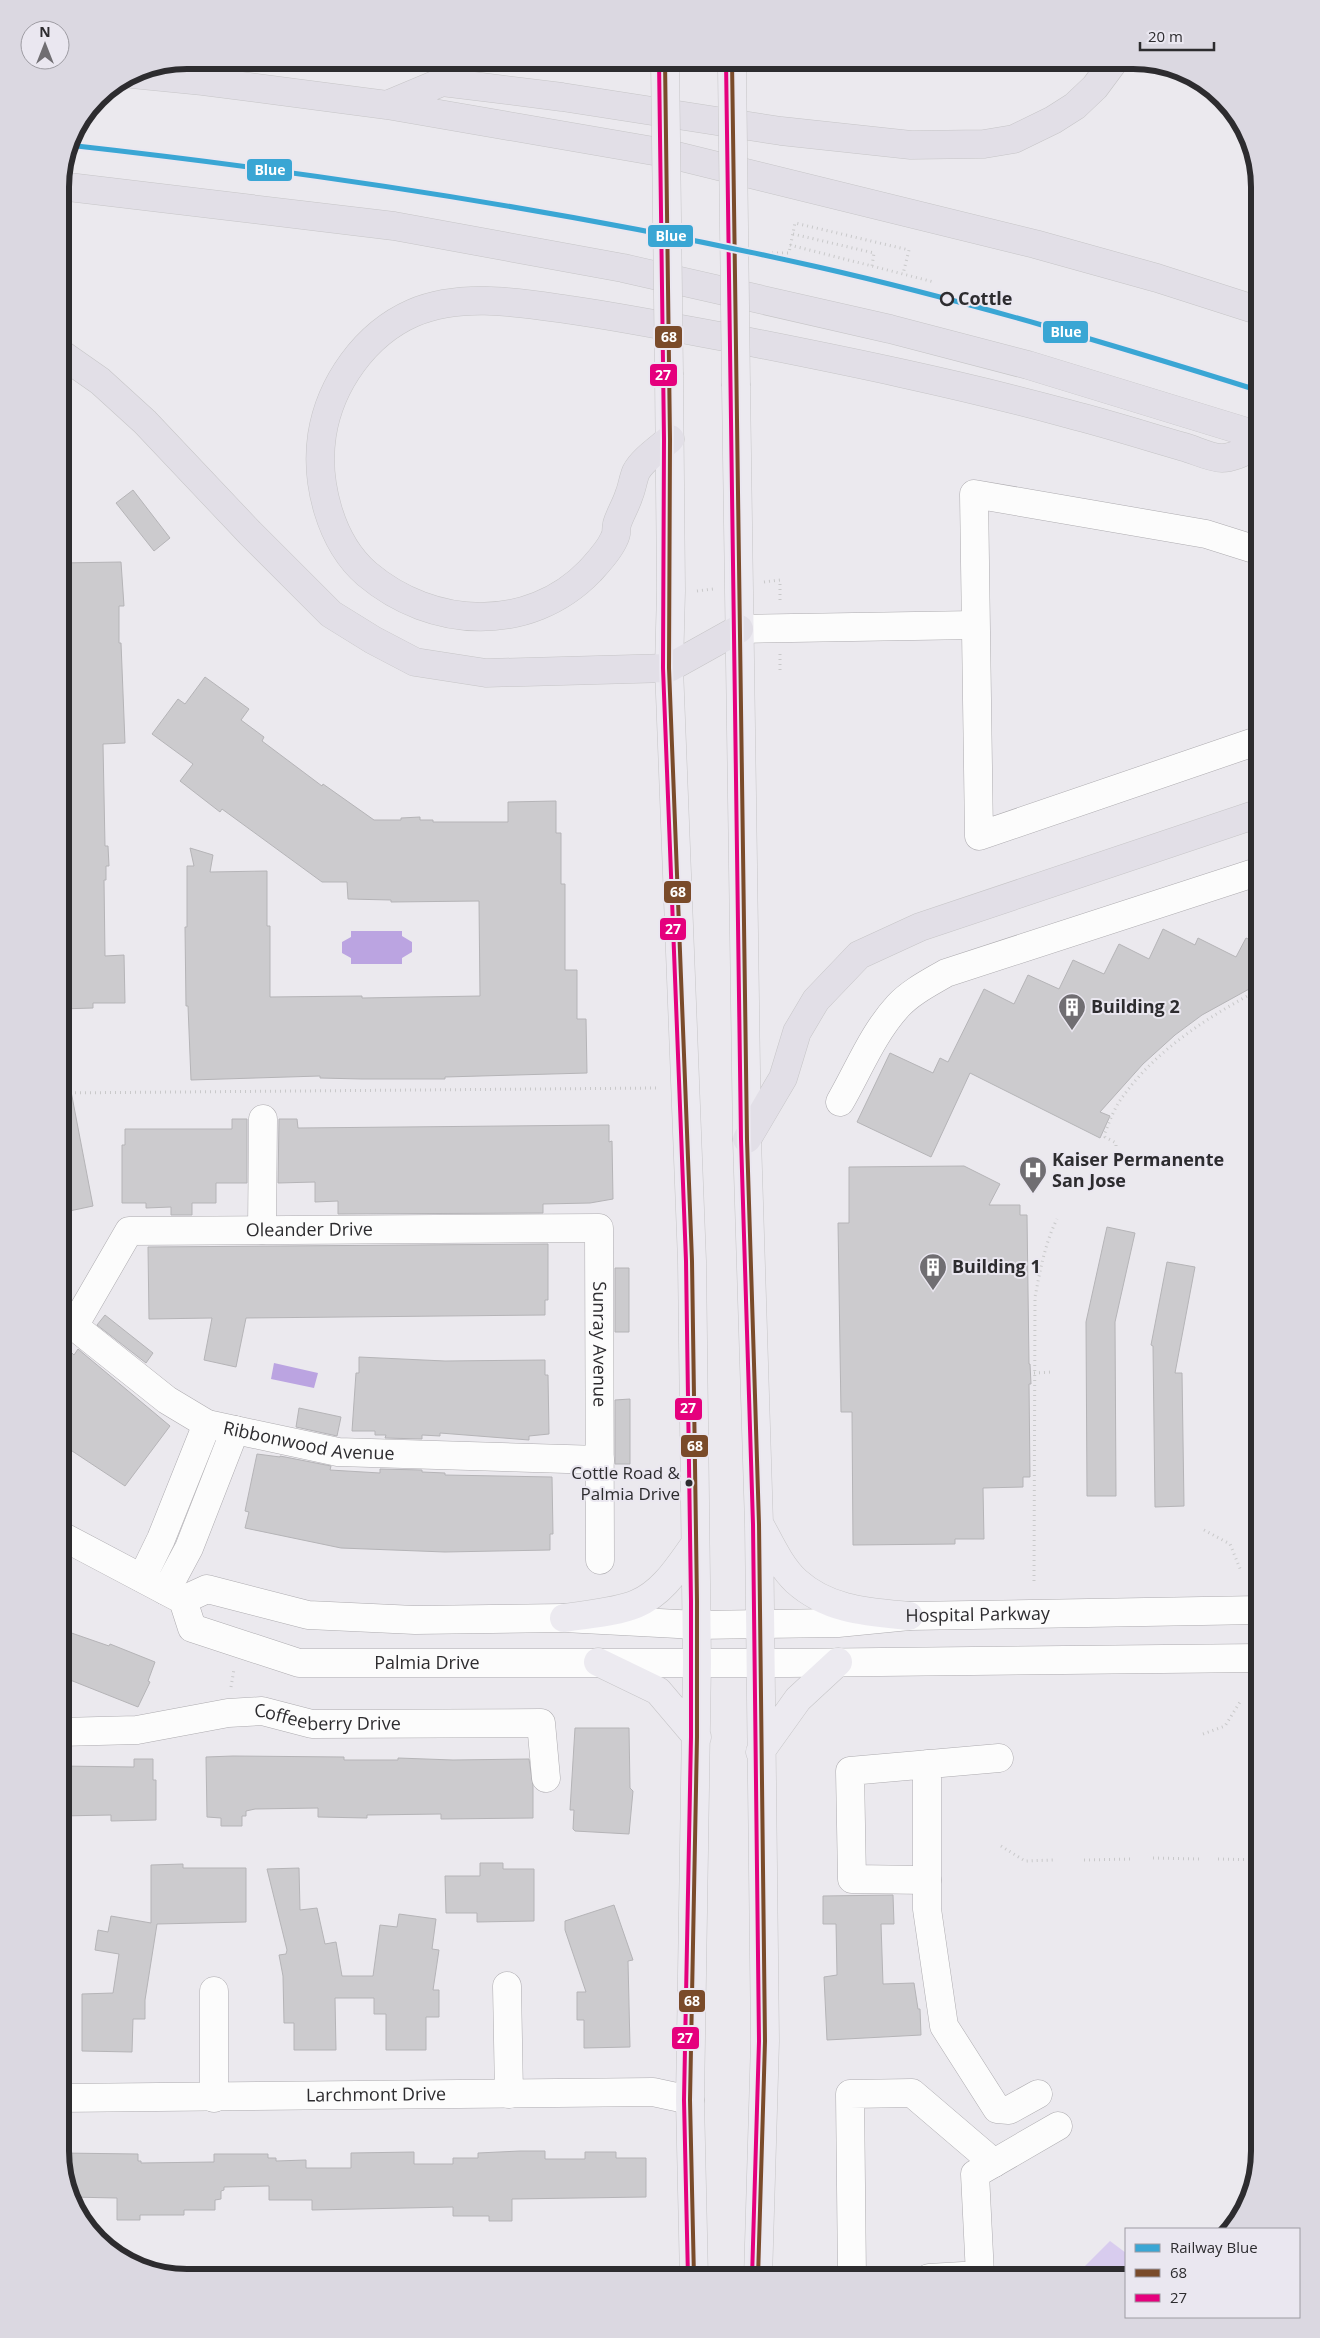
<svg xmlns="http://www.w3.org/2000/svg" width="1320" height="2338" viewBox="0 0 1320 2338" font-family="'Open Sans',sans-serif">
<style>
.green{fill:#d8ccee}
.water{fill:#bba4e1}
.building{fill:#cccbce;stroke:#b5b4b7}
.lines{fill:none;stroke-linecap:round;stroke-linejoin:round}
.minor-casing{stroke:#adabaf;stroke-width:29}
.major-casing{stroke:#c6c5c7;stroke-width:29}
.highway-casing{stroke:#c6c5c7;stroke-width:29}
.path{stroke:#c9c9ca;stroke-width:3;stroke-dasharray:1 4;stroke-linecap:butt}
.minor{stroke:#fcfcfc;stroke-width:28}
.major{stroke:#eceaf0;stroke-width:28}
.highway{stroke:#e2dfe7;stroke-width:28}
.major-bridge-casing{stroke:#c6c5c7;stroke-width:29;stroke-linecap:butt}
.major-bridge{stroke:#eceaf0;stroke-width:28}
.bus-1-casing{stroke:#eae7f0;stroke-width:8}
.bus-2-casing{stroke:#eae7f0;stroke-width:8}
.bus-1{stroke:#7a4b2a;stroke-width:4}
.bus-2{stroke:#e5007d;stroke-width:4}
.rail-1-casing{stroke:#eae7f0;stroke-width:9}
.rail-1{stroke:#3aa6d4;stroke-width:5}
.stop-dot{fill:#eae7f0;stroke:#2d2c2f;stroke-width:2.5}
.bus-dot{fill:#2d2c2f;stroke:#eae7f0;stroke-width:2}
.labels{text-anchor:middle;stroke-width:4;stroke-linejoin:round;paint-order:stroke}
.bus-label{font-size:17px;fill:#2d2c2f;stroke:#eae7f0;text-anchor:end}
.stop-label{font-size:18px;font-weight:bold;fill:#2d2c2f;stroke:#eae7f0;text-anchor:start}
.poi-label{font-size:18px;font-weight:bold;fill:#2d2c2f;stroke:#eae7f0;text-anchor:start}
.street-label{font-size:18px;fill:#2d2c2f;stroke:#eae7f0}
.rim{fill:none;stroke:#2d2c2f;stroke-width:6}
.line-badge{stroke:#eae7f0;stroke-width:2}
.badge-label{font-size:14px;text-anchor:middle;font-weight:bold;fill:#fff}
</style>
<rect width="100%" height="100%" fill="#ebe9ee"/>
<path class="green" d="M1110,2241L1126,2253V2278H1073Z"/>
<path class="water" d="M351,931H402V936L412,942V952L402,958V964H351V958L342,953V942L351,937Z
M274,1363L318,1373L314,1388L271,1379Z"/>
<path class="building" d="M133,490L170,538L154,551L116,503Z
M121,562L124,606H119V643H121L125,743L103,744L105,846H108L109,866H106V880H104L105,956L124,955L125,1003H93V1008L60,1009V563Z
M205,677L249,709L241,720L264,737L262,741L322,786L323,784L374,820H401V818L420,817V820H433V822H508V802L556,801V833H561V884H565V970H577V1019H586L587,1073L445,1077V1079H362L320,1078V1076L191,1080L188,1006H186L185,927H187V866H194L190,848L213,855L210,872L267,871V926H270V997L362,996V998L480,996L479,901L391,902V900L348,899L347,882H322L222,809L220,812L180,781L193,764L152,734L178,699L185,704Z
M1163,929L1195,945L1198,938L1236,957L1246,938L1260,944V983L1202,1015L1175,1035L1143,1064L1100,1112L1110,1116L1100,1138L970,1073L931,1157L857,1122L890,1053L933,1073L940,1058L948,1062L984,989L1014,1004L1028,975L1059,989L1073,960L1104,974L1119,944L1149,959Z
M70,1086L93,1206L60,1213V1087Z
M232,1119H247V1183H216V1203H192V1215H171V1207L146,1208V1203H122V1145H125V1129H232Z
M279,1119H297L298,1128L609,1125V1142L612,1141L613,1199L590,1203L543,1204V1213L338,1214V1201L315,1202V1182L278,1183Z
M964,1166L1000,1184L989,1205H1020V1215H1027L1029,1364H1030L1031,1384H1029L1030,1477H1023V1487L983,1488L984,1539H955V1544L853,1545L852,1412H841L838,1223H849V1167Z
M1107,1227L1135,1233L1115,1322L1116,1496H1087L1086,1322Z
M548,1244V1300H545V1315L246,1318L236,1367L204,1360L212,1318L149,1319L148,1247Z
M1167,1262L1195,1267L1175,1373H1182L1184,1506L1155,1507L1153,1346L1151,1345Z
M615,1268H629V1332H615Z
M105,1315L153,1353L146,1363L97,1325Z
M60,1341L74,1355L78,1349L170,1426L125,1486L60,1443Z
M359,1357L445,1361L545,1360V1375H548L549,1434L529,1436V1440L440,1433V1436L422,1435V1439L385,1438L386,1435H375V1431H352L356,1373H359Z
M630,1399V1464H615V1400Z
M299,1408L341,1417L337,1436L296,1427Z
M257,1454L280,1457V1456L331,1466L330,1470L380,1473V1469L422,1470V1472L445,1473V1475L552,1477L553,1534H550V1550L445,1552L341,1548L245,1528L249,1512L245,1511Z
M60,1629L109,1646L110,1644L155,1662L148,1681L150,1682L138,1707L60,1676Z
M575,1728H629L630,1788L633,1791L629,1834L575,1831L573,1829L574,1810H570Z
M233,1756L344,1757V1760H398V1758L453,1760L529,1759L533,1786V1818L441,1819V1814L367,1815V1818L318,1817V1808L255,1809L246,1811V1816H242V1826H221V1818L207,1817L206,1757Z
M134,1759H153V1780H156V1820L111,1821V1815L60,1816V1766L134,1767Z
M480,1863H503V1869H534V1921L477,1922V1913H446L445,1876H480Z
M183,1864V1868H246V1922L157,1924L145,2000V2019H133L132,2052L82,2051V1994L113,1993L119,1954L95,1950L98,1930L108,1932L111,1916L151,1923V1865Z
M299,1868L300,1910L317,1908L325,1944L336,1942L342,1976H373L380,1925L397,1927L399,1914L436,1919L432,1949L439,1950L433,1990H439V2017H426V2050H386V2014H374V1998H335L336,2050H294V2023H284L283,1976L279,1955L286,1954L287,1950L267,1869Z
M893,1895L894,1924H881L883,1984L914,1983L918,2009H920L921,2035L827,2040L824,1977L837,1975L836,1924H823V1896Z
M614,1905L633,1960L628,1961L630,2047L584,2048V2020H577V1992H586L565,1930V1921Z
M520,2151H545V2159H585V2152H616V2158H646V2197L512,2199V2221H489V2216H453V2207L312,2210V2200H269V2186L224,2187V2190L221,2191V2199L215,2200V2210H184V2215H140V2220H117V2198L69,2197L60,2153L138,2154V2161H141V2163L214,2162V2154H268V2158H276V2161L306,2160V2168H351V2153L414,2152V2164H453V2158H478V2153Z"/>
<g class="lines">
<g class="minor-casing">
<g id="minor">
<path d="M739,629L975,625"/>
<path d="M1260,740L979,836L974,494L1206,534L1260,551"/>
<path d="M840,1102C858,1071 873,1033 898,1006C911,992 929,983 946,973L1260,871"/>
<path d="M262,1230L263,1119"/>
<path id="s1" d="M60,1308L74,1326L167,1400L207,1424L338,1452L600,1460"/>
<path id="s2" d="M74,1326L129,1231L599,1228L600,1560"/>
<path id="s3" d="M60,1535L183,1600L192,1628L299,1663H789L1260,1658"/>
<path d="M142,1578L161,1539L207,1424"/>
<path d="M166,1591L189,1548L235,1430"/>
<path id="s4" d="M183,1600L207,1589L308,1615L415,1620L564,1618L697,1625L838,1623L909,1616L1260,1610"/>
<path id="s5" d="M60,1732L137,1730L228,1713L262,1711L312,1724L541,1723L546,1778"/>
<path d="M927,1764V1880L852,1879L850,1771L999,1758"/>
<path d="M927,1880V1909L944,2026L997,2109L1009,2110L1038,2094"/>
<path d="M507,1986L509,2094"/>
<path d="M214,1991V2098"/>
<path id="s6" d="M60,2098L653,2092L690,2100"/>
<path d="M852,2278L850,2094L912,2093L994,2163"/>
<path d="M929,2278L980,2275L975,2174L1058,2126"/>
</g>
</g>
<g class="major-casing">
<path id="major" d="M669,375L671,591L669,668L692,1261L697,1662L690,2100L694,2278
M736,386L747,1139L759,1524L765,2041L758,2278
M760,1525C770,1543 780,1566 796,1581C828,1610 867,1612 909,1616
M564,1618C587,1614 614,1613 636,1604C663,1593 679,1566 695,1544
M598,1662L658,1691L697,1737
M760,1752L798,1699L838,1662"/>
</g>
<g class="highway-casing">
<path id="highway" d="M132,74L203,81L387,105L665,153L1035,244L1157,278L1260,311
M387,105L442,82L562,97L781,131L911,145L984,144L1014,139L1053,120L1075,106L1095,87L1115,60
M60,186L394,226L623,268L890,329L1028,365L1260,436
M60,353L100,381L145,422L250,533L331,614L373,640L415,662L486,673L669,668L739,629
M670,439C660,448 642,460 636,472C633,479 632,488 629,495C626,505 620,514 617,524C615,534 618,531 614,539C609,551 598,562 590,571C529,634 432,629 367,574C330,542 315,482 322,435C330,384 365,334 413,313C462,292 521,303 571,310C626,318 681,329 735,339C847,361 959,384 1069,414C1108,424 1146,436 1184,447C1195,450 1211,458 1222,458C1234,458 1249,449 1260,445
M747,1139L783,1078L797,1032L816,1000L859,955L920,927L1260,813"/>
</g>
<path class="path" d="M793,234L874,253L872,266
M790,245L934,282
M772,253H789L795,223L909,250L903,274
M764,582L780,580V603
M697,591L713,589
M780,654V674
M60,1093L658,1088
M1116,1146V1143L1105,1137V1133C1110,1120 1115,1106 1124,1095C1158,1048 1210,1016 1260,989
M1034,1373L1052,1372
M1204,1530L1230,1544L1241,1571
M1034,1581L1035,1297C1040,1271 1045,1243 1057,1219
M231,1687L234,1669
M1203,1734L1225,1726L1240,1702
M1001,1846L1025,1861L1053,1860
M1153,1858L1199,1859
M1218,1859L1260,1860
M1084,1860L1132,1859"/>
<use href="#minor" class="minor"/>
<use href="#major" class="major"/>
<use href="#highway" class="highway"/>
<g class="major-bridge-casing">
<path id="major-bridge" d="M665,60L669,375
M732,67L736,386"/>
</g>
<use href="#major-bridge" class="major-bridge"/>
<g class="bus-1-casing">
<path id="bus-1" d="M665,60L670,439L669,668L692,1261L697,1601V1737L690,2100L694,2278
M732,60L747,1139L759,1524L765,2041L758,2278"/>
</g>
<g class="bus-2-casing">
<path id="bus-2" d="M659,60L664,439L663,668L686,1261L691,1601V1737L684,2100L688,2278
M726,60L741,1139L753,1524L759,2041L752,2278"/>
</g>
<use href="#bus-1" class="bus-1"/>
<use href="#bus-2" class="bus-2"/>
<g class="rail-1-casing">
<path id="rail-1" d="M68,145C320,173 570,211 818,267C967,301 1114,345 1260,391"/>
</g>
<use href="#rail-1" class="rail-1"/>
</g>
<defs>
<g id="building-pin" transform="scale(1.4375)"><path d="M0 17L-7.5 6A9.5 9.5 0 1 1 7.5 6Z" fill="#706e72" stroke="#eae7f0"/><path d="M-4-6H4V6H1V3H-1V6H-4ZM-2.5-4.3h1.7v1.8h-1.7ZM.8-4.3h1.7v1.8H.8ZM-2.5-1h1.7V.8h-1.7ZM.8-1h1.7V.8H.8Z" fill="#fff"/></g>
<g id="hospital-pin" transform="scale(1.4375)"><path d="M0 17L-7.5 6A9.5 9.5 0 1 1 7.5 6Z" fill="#706e72" stroke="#eae7f0"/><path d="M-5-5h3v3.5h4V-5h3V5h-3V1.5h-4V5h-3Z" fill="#fff"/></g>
</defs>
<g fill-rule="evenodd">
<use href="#building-pin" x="1072" y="1007"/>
<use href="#hospital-pin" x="1033" y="1170"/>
<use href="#building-pin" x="933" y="1267"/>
</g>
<circle class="stop-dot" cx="947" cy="299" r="6"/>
<circle class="bus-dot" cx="689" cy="1483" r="4.5"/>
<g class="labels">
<g class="bus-label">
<text x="680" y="1479">Cottle Road &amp;<tspan x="680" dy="21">Palmia Drive</tspan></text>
</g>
<g class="stop-label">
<text x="958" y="305">Cottle</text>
</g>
<g class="poi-label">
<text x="1091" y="1013">Building 2</text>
<text x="1052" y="1166">Kaiser Permanente<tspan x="1052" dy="21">San Jose</tspan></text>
<text x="952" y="1273">Building 1</text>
</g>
<g class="street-label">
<text dy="6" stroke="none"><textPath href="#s2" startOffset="290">Oleander Drive</textPath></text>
<text dy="6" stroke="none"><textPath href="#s2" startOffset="696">Sunray Avenue</textPath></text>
<text dy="6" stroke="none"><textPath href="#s1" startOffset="292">Ribbonwood Avenue</textPath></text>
<text dy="6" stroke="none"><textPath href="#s4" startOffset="801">Hospital Parkway</textPath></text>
<text dy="6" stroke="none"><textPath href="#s3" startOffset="409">Palmia Drive</textPath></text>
<text dy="6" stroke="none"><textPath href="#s5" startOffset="270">Coffeeberry Drive</textPath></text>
<text dy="6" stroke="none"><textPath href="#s6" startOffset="316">Larchmont Drive</textPath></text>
</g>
</g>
<path d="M0 0H1320V2338H0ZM187 69H1133A118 118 0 0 1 1251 187V2151A118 118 0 0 1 1133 2269H187A118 118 0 0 1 69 2151V187A118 118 0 0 1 187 69Z" fill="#dbd8e1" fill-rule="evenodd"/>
<path class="rim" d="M187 69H1133A118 118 0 0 1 1251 187V2151A118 118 0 0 1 1133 2269H187A118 118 0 0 1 69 2151V187A118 118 0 0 1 187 69Z"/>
<g class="line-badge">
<rect x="246" y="158" width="47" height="24" rx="5" fill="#3aa6d4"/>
<rect x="647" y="224" width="47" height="24" rx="5" fill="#3aa6d4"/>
<rect x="1042" y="320" width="47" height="24" rx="5" fill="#3aa6d4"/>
<rect x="654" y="325" width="29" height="24" rx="5" fill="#7a4b2a"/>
<rect x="649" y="363" width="29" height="24" rx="5" fill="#e5007d"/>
<rect x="663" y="880" width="29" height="24" rx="5" fill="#7a4b2a"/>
<rect x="659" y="917" width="28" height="24" rx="5" fill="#e5007d"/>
<rect x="674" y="1397" width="29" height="24" rx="5" fill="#e5007d"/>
<rect x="680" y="1434" width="29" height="24" rx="5" fill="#7a4b2a"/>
<rect x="678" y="1989" width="28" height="24" rx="5" fill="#7a4b2a"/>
<rect x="671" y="2026" width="29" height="24" rx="5" fill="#e5007d"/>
</g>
<g class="badge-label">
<text x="270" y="175">Blue</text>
<text x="671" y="241">Blue</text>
<text x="1066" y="337">Blue</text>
<text x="669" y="342">68</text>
<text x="663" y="380">27</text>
<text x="678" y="897">68</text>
<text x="673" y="934">27</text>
<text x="688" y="1413">27</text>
<text x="695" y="1451">68</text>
<text x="692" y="2006">68</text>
<text x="685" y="2043">27</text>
</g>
<rect x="1125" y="2228" width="175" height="90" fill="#eae7f0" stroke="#9e9ca3"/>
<rect x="1135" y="2244" width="25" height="8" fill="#3aa6d4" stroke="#9e9ca3"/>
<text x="1170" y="2253" font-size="15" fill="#2d2c2f">Railway Blue</text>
<rect x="1135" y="2269" width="25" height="8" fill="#7a4b2a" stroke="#9e9ca3"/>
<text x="1170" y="2278" font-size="15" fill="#2d2c2f">68</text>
<rect x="1135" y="2294" width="25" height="8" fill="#e5007d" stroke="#9e9ca3"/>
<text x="1170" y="2303" font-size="15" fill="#2d2c2f">27</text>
<g transform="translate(45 45)"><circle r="24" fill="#eae7f0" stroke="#9e9ca3"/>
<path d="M0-4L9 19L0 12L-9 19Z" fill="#706e72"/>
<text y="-8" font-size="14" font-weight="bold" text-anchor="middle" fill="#2d2c2f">N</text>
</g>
<path d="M1140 42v8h74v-8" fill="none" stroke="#2d2c2f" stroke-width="2.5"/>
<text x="1148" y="42" font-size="15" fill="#2d2c2f" stroke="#eae7f0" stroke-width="4" paint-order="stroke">20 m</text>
</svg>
